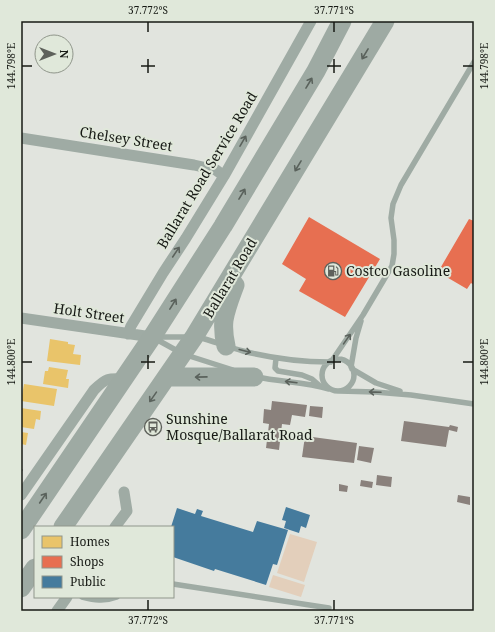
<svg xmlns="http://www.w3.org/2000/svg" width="495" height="632" viewBox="0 0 495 632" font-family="'Noto Serif',serif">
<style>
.green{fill:#e3cfbb}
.homes{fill:#e9c46a}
.shops{fill:#e76f51}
.public{fill:#457b9d}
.industry{fill:#8a817c}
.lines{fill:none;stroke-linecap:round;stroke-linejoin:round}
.path{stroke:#a0a8a2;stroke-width:2;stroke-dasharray:2 3;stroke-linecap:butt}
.service{stroke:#9faba4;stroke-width:5.5}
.minor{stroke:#9faba4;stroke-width:11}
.trunk{stroke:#9eaaa3;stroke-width:19}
.oneway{stroke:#5a625c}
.oneway2{stroke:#5b625c}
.ticks{fill:none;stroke:#171a15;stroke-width:1.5}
.labels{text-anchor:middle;stroke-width:4;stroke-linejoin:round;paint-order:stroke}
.street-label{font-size:14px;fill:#171a15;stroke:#e0e8da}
.poi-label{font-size:14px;fill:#171a15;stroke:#e0e8da;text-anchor:start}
.neatline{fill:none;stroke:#171a15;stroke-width:1.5}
.ticks-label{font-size:10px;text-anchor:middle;fill:#171a15}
</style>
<rect width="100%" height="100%" fill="#e1e4de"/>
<path class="green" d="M290,534L317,542L304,582L277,573Z
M273,575L305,585L301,597L269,587Z"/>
<path class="homes" d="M50,339L68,342V344L75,345L73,354L81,355L80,365L47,361Z
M49,367L68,370L66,379H69L68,388L43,384L45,371H48Z
M24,384L57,389L54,406L21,401Z
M21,408L41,411L40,420L36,419L34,429L21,427Z
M21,432L28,433L26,445L21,444Z"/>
<path class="shops" d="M309,217L380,259L345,317L299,291L306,279L282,264Z
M469,219L474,221V285L471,283L467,289L438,272Z"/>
<path class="public" d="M286,507L310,515L306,528L301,526L299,533L284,528L286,521L282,520Z
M177,508L195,514L197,509L203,511L201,516L253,532L257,521L288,530L277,565L273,564L266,585L215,569L214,571L173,557V527H171Z"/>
<path class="industry" d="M272,401L307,405L305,417L292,415L290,425L282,424L279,450L266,448L269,424L263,423L264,409L271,410Z
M310,406L323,407L322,418L309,416Z
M404,421L449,427L450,425L458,427L457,432L449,430L446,447L401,441Z
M305,436L357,443L354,463L302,457Z
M359,446L374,448L371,463L357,460Z
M377,475L392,477L391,487L376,485Z
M361,480L373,482L372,488L360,486Z
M339,484L348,486L347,492L339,491Z
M458,495L470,497V505L457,502Z"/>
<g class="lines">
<path class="path" d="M21,470H22L21,471"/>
<path class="service" d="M156,337H190
M198,337C213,341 228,347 243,351C271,358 300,362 329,362
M154,338L183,354L233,370
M276,358L275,368L278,371L302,375L312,379L320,386
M322 375a16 16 0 1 1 32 0a16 16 0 1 1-32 0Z
M331,362L363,315L392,266L394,254V240L391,218L393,204L401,185L474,62
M351,367L356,338L361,321
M352,369L376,383L400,391
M257,377C281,382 306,382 329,389
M339,391L375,392L411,395L474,404
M173,584L329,608
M82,597C94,600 104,602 117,597"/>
<path class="minor" d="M21,138L194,165L216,170L224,176
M21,318L152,337
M128,334L131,326L163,273L186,238L224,176L311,21
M21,495L94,390C106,378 108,378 125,379
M115,527L127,511L124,492
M57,611L67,597"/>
<path class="trunk" d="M226,346C224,337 223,328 224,320C226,308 231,296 235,285
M167,377H254
M63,527L194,337L385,21
M21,530L152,337L223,226L316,71L342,21
M21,588L35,568"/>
</g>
<defs><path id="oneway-shaft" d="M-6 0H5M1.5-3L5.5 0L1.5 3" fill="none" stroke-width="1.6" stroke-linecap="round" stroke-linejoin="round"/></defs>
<g class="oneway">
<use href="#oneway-shaft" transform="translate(365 54) rotate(121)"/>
<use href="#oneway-shaft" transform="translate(309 83) rotate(-59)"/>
<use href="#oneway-shaft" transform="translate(298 166) rotate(121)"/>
<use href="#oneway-shaft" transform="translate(242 194) rotate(-59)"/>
<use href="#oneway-shaft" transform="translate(173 304) rotate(-58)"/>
<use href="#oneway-shaft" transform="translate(201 377) rotate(179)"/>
<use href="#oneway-shaft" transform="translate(153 397) rotate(125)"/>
<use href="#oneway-shaft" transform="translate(43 498) rotate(-56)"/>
</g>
<g class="oneway2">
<use href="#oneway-shaft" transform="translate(243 141) rotate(-60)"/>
<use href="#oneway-shaft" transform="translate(176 252) rotate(-56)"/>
<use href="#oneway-shaft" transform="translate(347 339) rotate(-55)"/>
<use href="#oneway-shaft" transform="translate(245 351) rotate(14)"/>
<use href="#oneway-shaft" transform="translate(291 382) rotate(-173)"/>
<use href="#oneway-shaft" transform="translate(375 392) rotate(-178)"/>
</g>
<path class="ticks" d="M148,22V32M334,22V32M148,59V73M334,59V73M22,66H32M141,66H155M327,66H341M463,66H473M148,355V369M334,355V369M22,362H32M141,362H155M327,362H341M463,362H473M148,600V610M334,600V610"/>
<defs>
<g id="fuel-ring" transform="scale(0.9)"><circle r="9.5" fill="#e0e8da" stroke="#5e615b" stroke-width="1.5"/><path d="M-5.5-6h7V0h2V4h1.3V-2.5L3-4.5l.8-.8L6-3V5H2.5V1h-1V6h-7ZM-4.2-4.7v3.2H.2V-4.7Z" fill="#5e615b"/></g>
<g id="bus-ring" transform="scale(0.9)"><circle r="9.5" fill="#e0e8da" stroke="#5e615b" stroke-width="1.5"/><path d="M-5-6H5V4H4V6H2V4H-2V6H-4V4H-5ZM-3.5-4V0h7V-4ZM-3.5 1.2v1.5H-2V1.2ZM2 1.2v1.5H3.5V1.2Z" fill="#5e615b"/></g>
</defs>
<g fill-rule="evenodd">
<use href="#fuel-ring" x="333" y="271"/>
<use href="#bus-ring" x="153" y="427"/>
</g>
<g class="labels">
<g class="street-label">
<text transform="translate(126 139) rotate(9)" y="5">Chelsey Street</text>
<text transform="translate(207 170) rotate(-59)" y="5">Ballarat Road Service Road</text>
<text transform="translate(230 278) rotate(-59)" y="5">Ballarat Road</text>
<text transform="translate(89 313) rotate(8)" y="5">Holt Street</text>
</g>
<g class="poi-label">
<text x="346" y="276">Costco Gasoline</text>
<text x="166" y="424">Sunshine<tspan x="166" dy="16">Mosque/Ballarat Road</tspan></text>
</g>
</g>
<rect width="495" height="632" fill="none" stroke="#e0e8da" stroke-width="44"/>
<rect x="34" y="526" width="140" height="72" fill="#e0e8da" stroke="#90968b"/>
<rect x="42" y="536" width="20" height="12" fill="#e9c46a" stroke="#90968b"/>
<text x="70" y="546" font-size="12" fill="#171a15">Homes</text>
<rect x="42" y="556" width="20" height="12" fill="#e76f51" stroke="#90968b"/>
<text x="70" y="566" font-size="12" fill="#171a15">Shops</text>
<rect x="42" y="576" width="20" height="12" fill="#457b9d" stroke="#90968b"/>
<text x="70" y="586" font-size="12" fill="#171a15">Public</text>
<g transform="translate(54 54) rotate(90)"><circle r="19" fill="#e0e8da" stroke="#90968b"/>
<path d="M0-3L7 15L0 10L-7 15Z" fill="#5e615b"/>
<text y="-6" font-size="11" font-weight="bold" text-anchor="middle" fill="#171a15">N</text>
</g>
<rect x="22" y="22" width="451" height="588" class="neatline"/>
<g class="ticks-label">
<text x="148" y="14">37.772°S</text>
<text x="334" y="14">37.771°S</text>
<text transform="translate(484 66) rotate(-90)" y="4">144.798°E</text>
<text transform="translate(11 66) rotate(-90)" y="4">144.798°E</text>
<text transform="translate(484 362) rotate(-90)" y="4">144.800°E</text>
<text transform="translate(11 362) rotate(-90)" y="4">144.800°E</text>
<text x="148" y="624">37.772°S</text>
<text x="334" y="624">37.771°S</text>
</g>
</svg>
